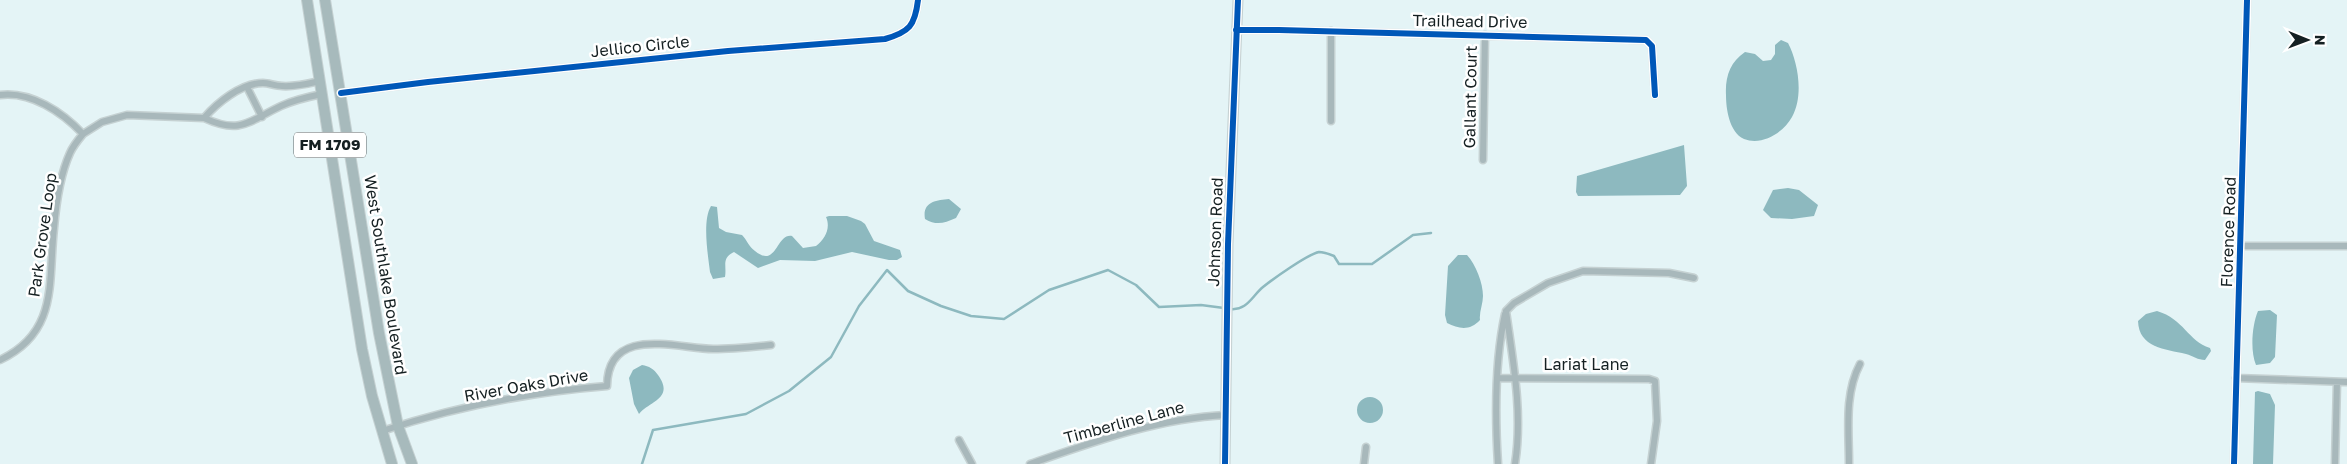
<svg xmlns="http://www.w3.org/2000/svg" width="2347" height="464" viewBox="0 0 2347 464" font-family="'Golos Text',sans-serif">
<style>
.water{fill:#8db9bf}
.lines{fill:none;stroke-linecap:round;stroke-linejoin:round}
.stream{stroke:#8db9bf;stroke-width:2.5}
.minor-casing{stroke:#c5d1d2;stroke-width:9}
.tertiary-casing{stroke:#c5d1d2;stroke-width:11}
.primary-casing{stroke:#c5d1d2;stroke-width:12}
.minor{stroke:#a8b8bb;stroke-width:6}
.tertiary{stroke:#a8b8bb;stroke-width:9}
.primary{stroke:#a7babc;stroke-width:10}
.cycleway-casing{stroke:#fff;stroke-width:9}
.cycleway{stroke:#0057b8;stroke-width:6}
.labels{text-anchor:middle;stroke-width:5;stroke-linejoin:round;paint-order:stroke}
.shield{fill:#fff;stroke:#5b6364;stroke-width:1}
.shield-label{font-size:15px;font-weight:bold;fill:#152022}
.street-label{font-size:16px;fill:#152022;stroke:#fff}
</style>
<rect width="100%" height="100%" fill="#e4f4f6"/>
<path class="water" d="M1781,40L1788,43C1798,62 1804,96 1792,117C1783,133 1762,146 1744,139C1729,132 1726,108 1726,95C1725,77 1730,62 1745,52L1755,54L1763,61L1771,60L1775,54V45Z
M1684,145L1687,186L1680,195L1578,196L1576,192L1577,176Z
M1788,188L1799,190L1818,205L1814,216L1792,219L1771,218L1763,210L1773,190Z
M949,199L961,209L956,218C944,223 937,226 925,219C922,202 936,200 949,199Z
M711,206L717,207L719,228L726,232L742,235C747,240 749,247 755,251C777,269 776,233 792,236L803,248L816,246C825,239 831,228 826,217L829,216H847L861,221L865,224L874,241L900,250L902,257L897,260H889L852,252L815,261L780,260L758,268L734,252C721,258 727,266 725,277L713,279L710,272C708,255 702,221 711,206Z
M1458,255H1467C1476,265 1483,283 1483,296C1483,304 1479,312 1480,320C1470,331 1459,329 1447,323L1445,315L1448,266Z
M2270,310L2277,315L2275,357L2270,363L2256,365C2250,351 2252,325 2258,311Z
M2157,311C2184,319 2188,341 2210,348L2211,351L2205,360C2198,360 2193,356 2186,354C2165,349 2139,348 2138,321L2146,314Z
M642,365C649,366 654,369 658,375C675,399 649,401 639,414L634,404L629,378L633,370Z
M2258,391L2270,394L2275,405L2273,464H2253L2255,392Z
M1357 410a13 13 0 1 1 26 0a13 13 0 1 1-26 0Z"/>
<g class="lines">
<path class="stream" d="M1230,309C1247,311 1252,296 1263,287C1273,279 1308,254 1319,252C1323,252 1329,254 1334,256L1339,264H1372L1413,235L1431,233
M642,464L653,430L746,414L789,391L831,357L859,306L887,270L908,291L941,306L971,316L1004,319L1049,290L1108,270L1136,285L1159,307L1201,305L1224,308"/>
<g class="minor-casing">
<path id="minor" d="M1236,30H1279L1646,40L1652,46L1655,95
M1331,31V121
M320,81C307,84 295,87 282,86C275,86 269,83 263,83C241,83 217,103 204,118C241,135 249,121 281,106C294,100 307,97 322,94
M247,87L262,117
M341,93L428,82L728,51L885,39C909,32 915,26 918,0
M0,95C31,91 62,112 83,134C78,140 73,146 70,153C60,175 56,204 54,228C48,282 59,332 0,360
M83,134L102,122L127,115L204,118
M1483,160L1485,35
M2241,246H2347
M1506,311L1514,303L1548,283L1583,271L1669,273L1694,278
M1506,311C1513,361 1523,413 1515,464
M1498,378L1649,379L1655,381L1657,421L1651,464
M2236,378L2347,382
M382,431C454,407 531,392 607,386C608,325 675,348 713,349C732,349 752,347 771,345
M959,440L972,464
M1030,464C1093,442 1159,418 1226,415
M1364,464L1366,447
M1498,464C1495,417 1495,360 1505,314
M1849,464C1849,431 1844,394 1860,364
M2234,464L2247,0
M2335,464L2337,382"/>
</g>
<g class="tertiary-casing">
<path id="tertiary" d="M1225,464L1228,244L1238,0"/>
</g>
<g class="primary-casing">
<path id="primary" d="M307,0L362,349L372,396L392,464
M325,0L379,333L398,426L412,464"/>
</g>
<use href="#minor" class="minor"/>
<use href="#tertiary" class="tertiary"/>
<use href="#primary" class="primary"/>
<g class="cycleway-casing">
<path id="cycleway" d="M1236,30H1279L1646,40L1652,46L1655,95
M341,93L428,82L728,51L885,39C909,32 915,26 918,0
M1225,464L1228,244L1238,0
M2234,464L2247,0"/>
</g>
<use href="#cycleway" class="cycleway"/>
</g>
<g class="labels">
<rect class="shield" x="294" y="132.5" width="72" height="25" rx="4"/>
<g class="shield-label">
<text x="330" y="150">FM 1709</text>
</g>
<g class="street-label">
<text transform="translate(1470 21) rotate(1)" y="6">Trailhead Drive</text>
<text transform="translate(640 46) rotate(-6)" y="6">Jellico Circle</text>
<text transform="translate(1470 97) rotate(-89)" y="6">Gallant Court</text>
<text transform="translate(1215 232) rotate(-88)" y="6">Johnson Road</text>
<text transform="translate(2228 232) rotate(-88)" y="6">Florence Road</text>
<text transform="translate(42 235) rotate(-82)" y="6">Park Grove Loop</text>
<text transform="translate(386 275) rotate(81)" y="6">West Southlake Boulevard</text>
<text x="1586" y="370">Lariat Lane</text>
<text transform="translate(526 385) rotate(-10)" y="6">River Oaks Drive</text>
<text transform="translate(1124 422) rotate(-15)" y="6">Timberline Lane</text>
</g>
</g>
<g transform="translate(2307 40) rotate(91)" stroke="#ffffff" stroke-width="4" paint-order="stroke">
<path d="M0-4L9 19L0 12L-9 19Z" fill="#152022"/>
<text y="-8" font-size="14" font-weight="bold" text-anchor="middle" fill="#152022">N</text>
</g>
</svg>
